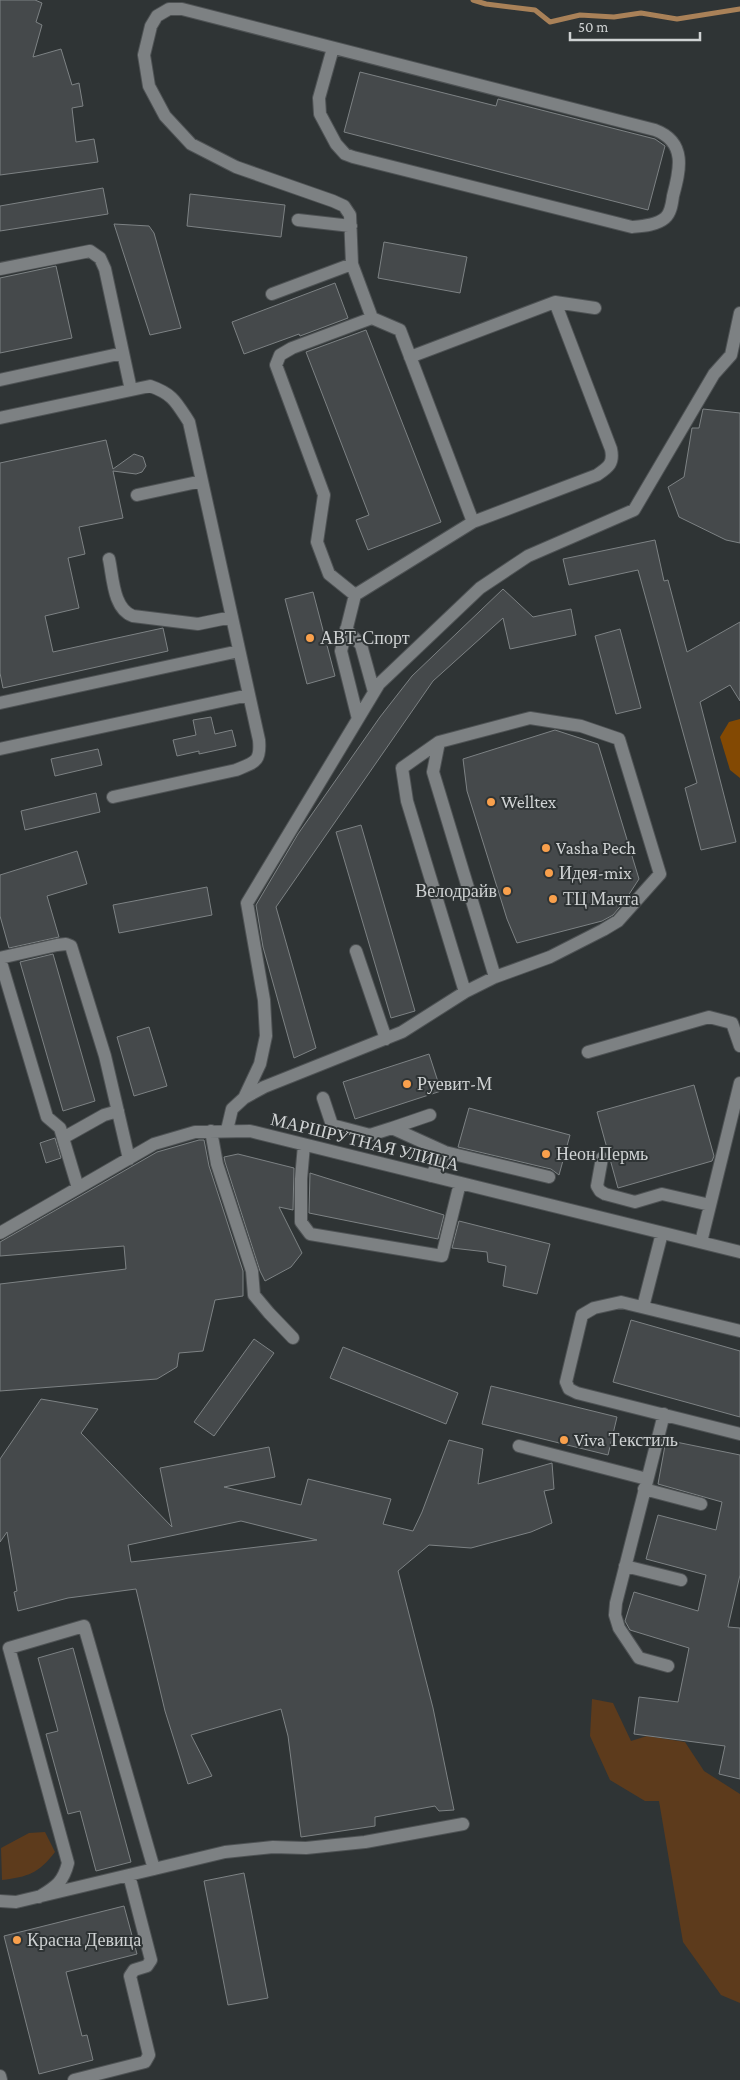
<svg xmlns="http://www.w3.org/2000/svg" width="740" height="2080" viewBox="0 0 740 2080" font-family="'Crimson Pro',serif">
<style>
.green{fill:#5d3b1c}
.forest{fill:#834903}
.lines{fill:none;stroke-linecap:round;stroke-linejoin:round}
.stream{stroke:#a98158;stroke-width:5}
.building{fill:#45494b;stroke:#7d8284;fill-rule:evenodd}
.minor-casing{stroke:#4e5254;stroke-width:14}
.minor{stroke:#7d8183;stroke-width:12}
.poi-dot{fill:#f9a04c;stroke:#2f3435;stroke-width:2}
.labels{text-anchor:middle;stroke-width:4;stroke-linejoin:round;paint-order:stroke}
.poi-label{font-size:18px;fill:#cfd2d3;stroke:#2f3435;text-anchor:start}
.street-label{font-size:18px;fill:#cfd2d3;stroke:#2f3435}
</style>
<rect width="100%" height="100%" fill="#2f3435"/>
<path class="green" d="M592,1699L613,1703L631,1741L647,1736L685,1742L704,1771L740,1794V2003L721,1995L683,1942L659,1801H645L610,1780L590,1736Z
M45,1832L55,1852C39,1873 28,1877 2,1880L1,1848L29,1833Z"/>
<path class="forest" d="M740,719V778L730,770L720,737L729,722Z"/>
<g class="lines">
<path class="stream" d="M473,0L486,4L535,10L550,22L580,15L614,17L641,13L677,19L740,9"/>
</g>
<path class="building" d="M0,0H35L42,3L36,22L42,25L33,57L61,49L72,85L79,83L83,106L72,108L76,142L94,139L98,162L0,175Z
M360,72L496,106L498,99L655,139L665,146L648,210L344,132Z
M103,188L108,214L0,231V206Z
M190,194L285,205L281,237L187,226Z
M114,224L149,226L154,233L181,328L150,335Z
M384,242L467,257L460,293L378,278Z
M56,266L72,338L0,353V278Z
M335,283L348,318L300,336L299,334L244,354L232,322Z
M366,330L441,522L368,550L356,520L369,515L306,352Z
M703,409L740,413V543L726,540L679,517L668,487L684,477L692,428H699Z
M106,440L113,469L134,454L143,457L146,466L142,472L136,474L113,471L123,518L79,527L85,554L68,558L79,608L45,616L53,652L163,628L168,651L3,688L0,673V463Z
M655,540L664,581L668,580L687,652L740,622V701L730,685L700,702L736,842L701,850L685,788L697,783L638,570L569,585L563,559Z
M503,589L533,617L571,609L576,635L510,649L503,618L433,681L276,907L316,1048L294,1058L263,947L256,905L298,834L380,717L412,676Z
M313,592L335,676L307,684L285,599Z
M620,629L641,708L616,714L595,636Z
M211,717L215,734L232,730L236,746L199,754V751L177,756L173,740L196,735L193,720Z
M555,730L598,744L639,879L624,902L613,915L602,921L517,943L507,919L467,791L463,759Z
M98,749L102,765L55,776L51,759Z
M96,793L100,812L25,830L21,811Z
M361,825L415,1011L391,1018L336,832Z
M77,851L87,884L47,896L59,937L9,948L0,916V875Z
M207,887L212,915L119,933L113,905Z
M53,954L95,1101L63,1111L20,962Z
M149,1027L167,1086L134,1096L117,1037Z
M429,1054L441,1091L355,1119L343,1082Z
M694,1085L714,1156L712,1161L618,1188L597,1112Z
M469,1108L570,1135L559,1175L551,1169L458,1147Z
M55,1138L61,1158L46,1163L40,1143Z
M199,1140H204L209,1166L243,1271V1296L215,1300L203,1351L179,1353L177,1367L157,1379L0,1391V1284L126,1269L124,1246L0,1256V1242L157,1152Z
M238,1154L294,1168L293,1210L279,1207L302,1253L291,1267L265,1281L260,1271L225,1162L224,1157Z
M310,1173L444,1215L438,1239L309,1213Z
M459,1221L550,1244L537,1294L503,1286L506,1266L488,1262L487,1252L452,1248Z
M631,1320L740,1351V1417L613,1382Z
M254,1339L274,1353L214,1436L194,1422Z
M343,1347L458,1393L446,1424L330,1378Z
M491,1386L617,1417L608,1455L482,1424Z
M41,1399L98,1409L81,1433L172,1527L160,1468L269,1447L275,1477L224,1487L301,1505L308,1479L391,1499L383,1524L413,1531L422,1512L449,1440L483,1449L478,1484L552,1463L554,1489L544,1491L552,1523L531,1532L471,1548L429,1545L398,1571L433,1708L454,1810L439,1811L435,1806L375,1817V1826L301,1837L288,1736L281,1709L191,1735L212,1776L188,1784L165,1711L136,1589L68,1598L18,1611L14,1592L17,1591L7,1532L0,1542V1459ZM241,1521L317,1540L131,1562L128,1545Z
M666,1440L740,1455V1575L728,1627L740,1628V1779L719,1774L725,1746L634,1734L639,1697L678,1702L689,1648L630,1630L625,1621L634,1592L698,1611L706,1575L646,1559L658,1515L716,1530L722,1502L658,1484Z
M73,1648L131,1862L96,1871L80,1811L68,1814L46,1734L58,1731L38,1658Z
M244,1873L268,1998L228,2005L204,1881Z
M124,1906L137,1954L66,1972L82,2036L87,2035L93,2060L39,2074L4,1936Z"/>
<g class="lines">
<g class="minor-casing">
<path id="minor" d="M333,48L319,98L320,114L336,144L345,154L353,157L632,227C643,226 657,225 665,218C671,213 672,203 673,196C680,170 687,142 655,130L182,9H169L157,16L151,26L144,55L149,86L165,116L191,144L236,167L333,201L344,206L350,215L352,264L372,318L292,348L280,355L276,365L324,495L317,542L329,574L355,595L341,651L358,719
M298,220L351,226
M0,269L90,251L100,258L105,269L131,390
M272,294L352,264
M372,318L400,330L473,522
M410,357L555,302L595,308
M0,380L123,353
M0,418L150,386C173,394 176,402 189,422L259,740C261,762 255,762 236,770L113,797
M137,495L202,481
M109,559C113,577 113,609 133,616L198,624L232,617
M355,595L473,522L597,475C609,467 614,463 611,449L555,302
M346,629L361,645L374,692
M0,703L239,651
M439,742L402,768L407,801L465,992
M0,749L249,695
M356,951L386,1039
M0,958L57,945L66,944L71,946L105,1056L129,1159
M0,959L47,1117L60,1128L78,1188
M588,1052L709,1017L732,1023L740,1046
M244,1098L264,1087L402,1032L465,992L495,977L550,957L603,930L618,921L660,874L619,739L581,726L530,718L439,742L433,772L495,977
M323,1098L332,1125L370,1135L392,1128
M430,1115L392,1128L445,1152L549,1177
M227,1130L232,1109L244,1098L260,1064L266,1036L264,1000L247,903L379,684L480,588L528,556L634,510L714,374L731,355L740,313
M211,1131L217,1164L252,1271L254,1295L269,1313L293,1338
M63,1138L104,1115L118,1111
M304,1145L301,1179V1222L310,1234L442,1256L460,1183
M602,1158L597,1186L600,1191L605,1194L635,1202L662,1194L710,1205
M431,1176L445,1152
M0,1233L154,1144L195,1132L250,1131L740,1252
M701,1242L740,1083
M643,1307L662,1233
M740,1331L621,1302L594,1308L582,1315L566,1382L569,1389L577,1393L740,1434
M664,1414L616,1603L615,1615L619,1628L639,1658L668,1666
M519,1446L647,1479
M644,1489L701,1504
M625,1566L681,1580
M39,1897C55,1887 63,1883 68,1863L9,1648L84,1626L154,1869
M0,1901L16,1902L225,1852L273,1847L306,1848L365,1842L463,1824
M0,2076L1,2080
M74,2080L145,2062L149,2055L130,1976L134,1970L147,1966L151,1960L129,1875"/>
</g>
<use href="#minor" class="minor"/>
</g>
<g class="poi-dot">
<circle cx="310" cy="638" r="5"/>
<circle cx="491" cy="802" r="5"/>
<circle cx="546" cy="848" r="5"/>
<circle cx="549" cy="873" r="5"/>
<circle cx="507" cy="891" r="5"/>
<circle cx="553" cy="899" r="5"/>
<circle cx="407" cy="1084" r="5"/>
<circle cx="546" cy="1154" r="5"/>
<circle cx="564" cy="1440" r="5"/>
<circle cx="17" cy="1940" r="5"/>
</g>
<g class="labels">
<g class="poi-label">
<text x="320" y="644">АВТ-Спорт</text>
<text x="501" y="808">Welltex</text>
<text x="556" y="854">Vasha Pech</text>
<text x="559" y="879">Идея-mix</text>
<text x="497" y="897" text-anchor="end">Велодрайв</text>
<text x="563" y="905">ТЦ Мачта</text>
<text x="417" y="1090">Руевит-М</text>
<text x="556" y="1160">Неон Пермь</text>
<text x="574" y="1446">Viva Текстиль</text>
<text x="27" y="1946">Красна Девица</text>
</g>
<g class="street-label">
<text transform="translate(365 1142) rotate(14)" y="6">МАРШРУТНАЯ УЛИЦА</text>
</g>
</g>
<path d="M570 32v8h130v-8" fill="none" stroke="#cfd2d3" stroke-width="2.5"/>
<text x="578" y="32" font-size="15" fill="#cfd2d3" stroke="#2f3435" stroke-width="4" paint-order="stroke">50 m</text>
</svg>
